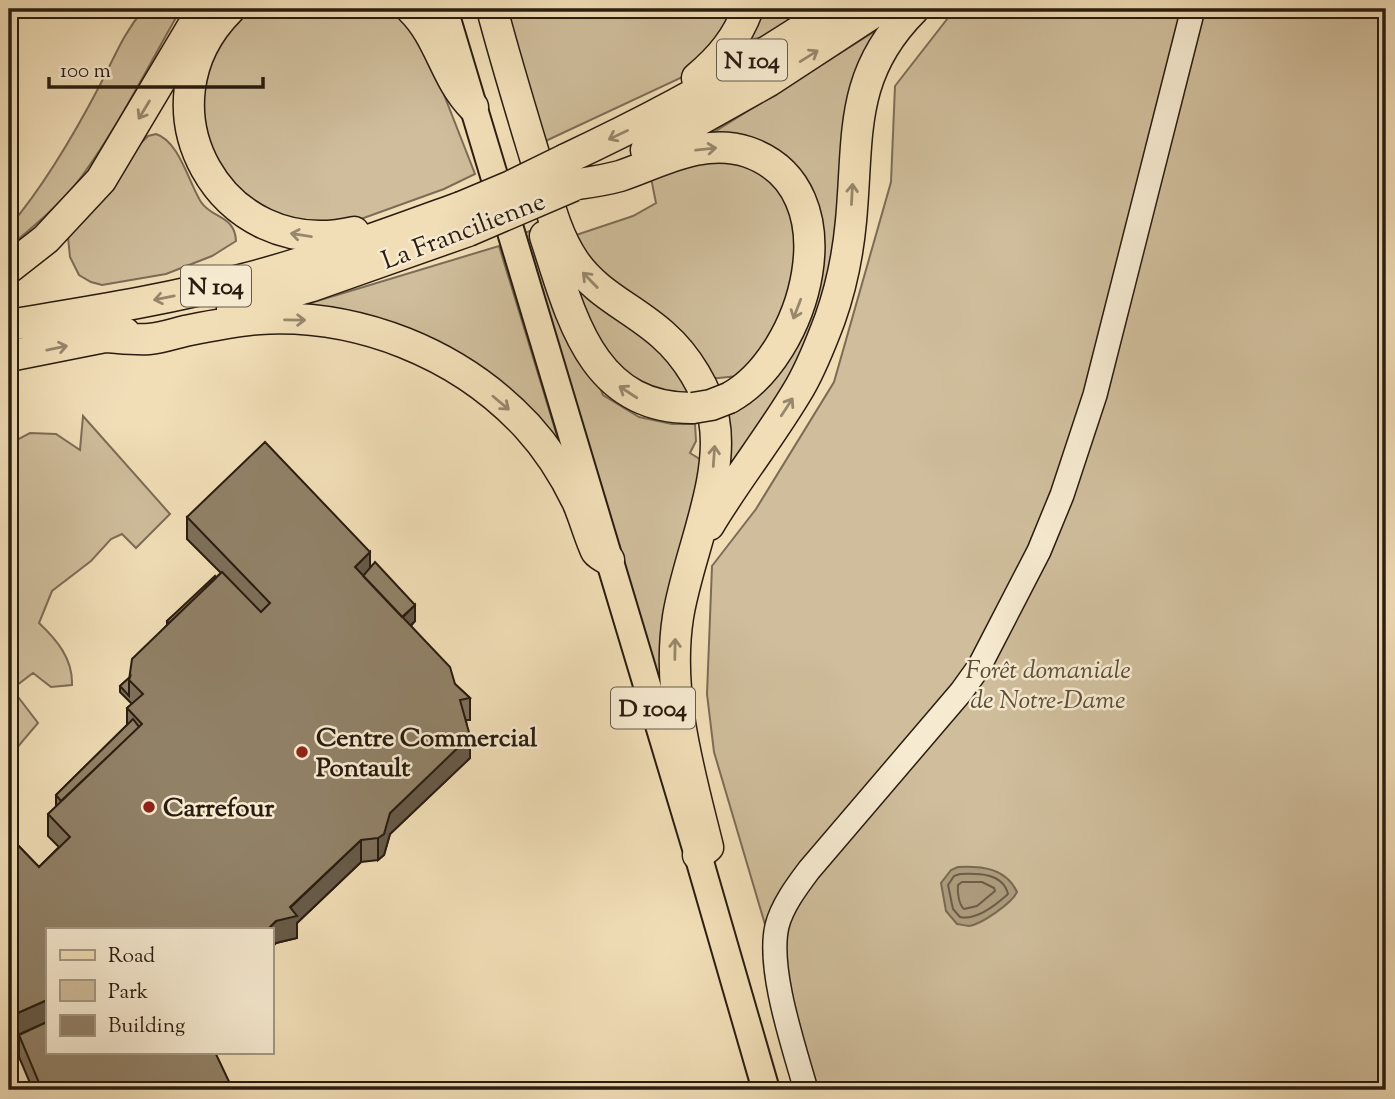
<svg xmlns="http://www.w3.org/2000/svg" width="1395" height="1099" viewBox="0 0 1395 1099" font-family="'Sorts Mill Goudy',serif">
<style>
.green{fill:#cfbd9b;stroke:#7c6c56;stroke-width:2}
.water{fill:#ad9c7e;stroke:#796952;stroke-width:2}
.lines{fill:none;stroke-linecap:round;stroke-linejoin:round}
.shore{stroke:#6c5c47;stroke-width:2}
.secondary-casing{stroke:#2a1c10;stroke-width:26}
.primary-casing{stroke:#2a1c10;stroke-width:30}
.highway-casing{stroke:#2a1c10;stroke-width:33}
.secondary{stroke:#f6ead0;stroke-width:23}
.primary{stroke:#f1deb7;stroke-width:26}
.highway{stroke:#f1deb7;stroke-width:30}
.highway-bridge-casing{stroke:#2a1c10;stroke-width:33;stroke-linecap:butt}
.highway-bridge{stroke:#f1deb7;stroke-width:30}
.wall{fill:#7d6f59;stroke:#2a1c10;stroke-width:2}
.shaded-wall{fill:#665a48;stroke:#2a1c10;stroke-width:2}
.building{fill:#918167;stroke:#2a1c10;stroke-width:2}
.oneway{stroke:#97876c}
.poi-dot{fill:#8f2418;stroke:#f6ead0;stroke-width:2.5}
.labels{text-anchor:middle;stroke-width:5;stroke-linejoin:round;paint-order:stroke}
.shield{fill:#f6ead0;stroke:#675a4a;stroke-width:2}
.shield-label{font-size:24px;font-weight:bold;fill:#2a1c10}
.street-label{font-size:26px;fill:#2a1c10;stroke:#f6ead0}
.park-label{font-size:26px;font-style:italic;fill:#5c4c3a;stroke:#f6ead0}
.poi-label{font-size:26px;font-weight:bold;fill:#2a1c10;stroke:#f6ead0;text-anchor:start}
</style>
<rect width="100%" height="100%" fill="#f1deb7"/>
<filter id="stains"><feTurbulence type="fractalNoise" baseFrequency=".00286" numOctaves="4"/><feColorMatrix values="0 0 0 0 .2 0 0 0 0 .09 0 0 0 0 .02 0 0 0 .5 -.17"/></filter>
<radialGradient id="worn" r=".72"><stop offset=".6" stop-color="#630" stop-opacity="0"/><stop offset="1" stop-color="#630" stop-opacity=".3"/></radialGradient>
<path class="green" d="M144,9H181C149,64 120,124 82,176C61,204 35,225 9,247V227C44,186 76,131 101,83C116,54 123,34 144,9Z
M242,9H395L409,18L421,36L475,174L444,189L336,228L277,220L242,199L208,158L200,68Z
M502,9H734L725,35L689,74L537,145Z
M750,9H806L766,37L739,41Z
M955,9H1386V1090H814L714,752L707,694L712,566L756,509L834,382L891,182L895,86Z
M888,23L841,233L808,352L733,467H724L718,417L777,363L812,205L711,134Z
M156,134C179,141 189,183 201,202C212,219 235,215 236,241L212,256L166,274L102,285L91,282L79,275L70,257L68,237L136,148L148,136Z
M702,157L744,158L777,183L797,219L802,256L772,338L738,376L709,379L602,279L570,237L633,216L656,203L650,173Z
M535,229L603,395L639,417L672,424H695L696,441L690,453L706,463L666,665L660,676L651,665L519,235Z
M551,234L686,371L690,400L611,372Z
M499,246L562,452L475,364L435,340L364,315L284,311Z
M83,416L170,514L136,548L122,534L111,539L91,561L52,591L39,623C57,640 73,659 72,685L51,687L33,673L12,689L38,723L16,749L9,748V444L30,433L56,434L80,450Z"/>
<path class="water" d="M958,867C982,866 1006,868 1017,892C1012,903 982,924 969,926C965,926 960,924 957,924L946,911L941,883L951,870Z"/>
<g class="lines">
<path class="shore" d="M960,874C978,873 1003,873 1008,894C997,904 977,921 960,917L953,909L948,885L954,876Z
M962,882H982L994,888L995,891L977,906L964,909C959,905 957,892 958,885Z"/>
<g class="secondary-casing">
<path id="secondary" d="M806,1090C794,1047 767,969 777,926C782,906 797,886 809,870L961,692L979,667L1039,551L1062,495L1095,395L1193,9"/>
</g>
<g class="primary-casing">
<path id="primary" d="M444,9L698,855L766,1090"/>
</g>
<g class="highway-casing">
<path id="highway" d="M230,9C133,106 221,263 354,232
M411,9C440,37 445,79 473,107
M492,9C506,62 522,114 538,167C548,199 555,233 574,261C597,295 633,308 663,335C687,356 707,389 714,420C725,479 687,558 678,617C666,694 690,774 708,847L698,855
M697,78C721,58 737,38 748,9
M646,150L769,81L879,9
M566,159C658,116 749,67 832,9
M578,184C592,182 606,180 620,176C661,162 704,137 748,152C854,189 806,356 729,398
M545,236C571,316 591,409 693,408
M9,268L46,239L101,180L194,24
M232,309L312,286L468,231
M9,325C87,312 167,300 244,279C317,260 389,233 461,207
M106,337C120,338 135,340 149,339C161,338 173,334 185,331C210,326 234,321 259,319C358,313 459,353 527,426C548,449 564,474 577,501C582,511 593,547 596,551C599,555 605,558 609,560
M9,356L125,333
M709,525C737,478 772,435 800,387C812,366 821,343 830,319C841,288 848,254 851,221C859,136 848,75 914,9"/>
</g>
<use href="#secondary" class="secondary"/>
<use href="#primary" class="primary"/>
<use href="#highway" class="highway"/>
<g class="highway-bridge-casing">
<path id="highway-bridge" d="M461,207L511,186L566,159
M468,231L573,186
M693,408L711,405L729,398"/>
</g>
<use href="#highway-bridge" class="highway-bridge"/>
</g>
<path class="wall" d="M187,517L370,568L415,621L411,626L455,684L470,698V720H466L470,758L390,834L384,855L378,860L361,862L297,923V938L276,943L271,948V929H47L11,1038L9,1032V836L39,867L59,847L48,836V814L56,807V795L127,725V708L132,704L120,692V686L130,677L167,625V621L221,573L187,539Z
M19,1035L233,1090H33L19,1057Z"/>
<path class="shaded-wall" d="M370,552V574L361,579L355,567Z
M415,605V621L400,636V620Z
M470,736V758L390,834L384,855L378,860V838L390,813Z
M361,840V862L297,923V938L276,943L271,948V929H268Z
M47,1000V1022L11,1038V1016Z"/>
<path class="building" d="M265,442L370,552L355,567L450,667L455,684L470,698L460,700L470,736L390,813L384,834L378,838L361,840L290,907L297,916L276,921L268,929H47V1000L11,1016L9,1010V836L39,867L70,837L48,814L142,724L127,708L143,694L129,680L132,659L222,572L261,612L270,603L187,517Z
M375,562L415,605L402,617L363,576Z
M215,576L216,578L169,623L167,621Z
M130,677L129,680V696L120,686Z
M133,719L139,727L61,801L56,795Z
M47,1022V1052H215L233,1090H42L19,1035Z"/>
<defs><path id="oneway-shaft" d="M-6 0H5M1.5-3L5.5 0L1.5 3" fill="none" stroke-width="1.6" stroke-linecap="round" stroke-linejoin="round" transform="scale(1.75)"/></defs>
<g class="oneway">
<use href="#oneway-shaft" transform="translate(809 56) rotate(-32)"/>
<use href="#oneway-shaft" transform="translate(144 110) rotate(121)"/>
<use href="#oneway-shaft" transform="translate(618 135) rotate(155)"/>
<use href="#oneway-shaft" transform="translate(706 149) rotate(-6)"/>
<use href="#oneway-shaft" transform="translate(852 194) rotate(-87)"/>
<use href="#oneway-shaft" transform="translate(301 235) rotate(-171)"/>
<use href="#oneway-shaft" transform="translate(590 280) rotate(-134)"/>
<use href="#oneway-shaft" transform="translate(164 298) rotate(169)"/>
<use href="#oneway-shaft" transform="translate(797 309) rotate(111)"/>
<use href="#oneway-shaft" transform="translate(295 320) rotate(1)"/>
<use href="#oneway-shaft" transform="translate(57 348) rotate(-12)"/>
<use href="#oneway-shaft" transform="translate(628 392) rotate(-147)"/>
<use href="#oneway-shaft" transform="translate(501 403) rotate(40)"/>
<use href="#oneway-shaft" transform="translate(787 407) rotate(-57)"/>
<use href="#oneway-shaft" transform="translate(714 456) rotate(-86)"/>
<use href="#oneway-shaft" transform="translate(675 649) rotate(-89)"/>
</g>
<g class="poi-dot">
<circle cx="302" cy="752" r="7"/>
<circle cx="149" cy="807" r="7"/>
</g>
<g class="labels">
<g class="shield">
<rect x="717" y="39.5" width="70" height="41" rx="5"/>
<rect x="181" y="265.5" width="70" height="41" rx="5"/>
<rect x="611" y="687.5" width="84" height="41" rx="5"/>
</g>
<g class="shield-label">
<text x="752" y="68">N 104</text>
<text x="216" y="294">N 104</text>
<text x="653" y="716">D 1004</text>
</g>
<g class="street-label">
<text transform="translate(463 230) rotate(-21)" y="9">La Francilienne</text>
</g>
<g class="park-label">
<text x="1048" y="678">Forêt domaniale<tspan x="1048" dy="30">de Notre-Dame</tspan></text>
</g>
<g class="poi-label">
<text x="316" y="746">Centre Commercial<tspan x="316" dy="30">Pontault</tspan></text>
<text x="163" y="816">Carrefour</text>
</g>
</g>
<rect width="1395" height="1099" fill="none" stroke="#f1deb7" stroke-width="35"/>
<rect x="10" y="10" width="1374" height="1078" fill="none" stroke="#2a1c10" stroke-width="3.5"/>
<rect x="18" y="18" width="1360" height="1064" fill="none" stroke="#2a1c10" stroke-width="2"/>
<rect x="46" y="928" width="228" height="126" fill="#f6ead0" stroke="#a49883" stroke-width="2"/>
<rect x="60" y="950" width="35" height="10" fill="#f1deb7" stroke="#a49883" stroke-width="2"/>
<text x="108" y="962" font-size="21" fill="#2a1c10">Road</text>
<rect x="60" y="980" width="35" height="21" fill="#cfbd9b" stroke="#a49883" stroke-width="2"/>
<text x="108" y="998" font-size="21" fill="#2a1c10">Park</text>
<rect x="60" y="1015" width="35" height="21" fill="#918167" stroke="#a49883" stroke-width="2"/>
<text x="108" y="1032" font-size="21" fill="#2a1c10">Building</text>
<path d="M49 77v10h214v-10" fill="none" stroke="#2a1c10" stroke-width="3.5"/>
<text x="60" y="77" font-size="21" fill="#2a1c10" stroke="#f6ead0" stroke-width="5" paint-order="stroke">100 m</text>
<rect width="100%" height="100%" filter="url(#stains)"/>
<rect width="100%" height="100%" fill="url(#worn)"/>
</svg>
